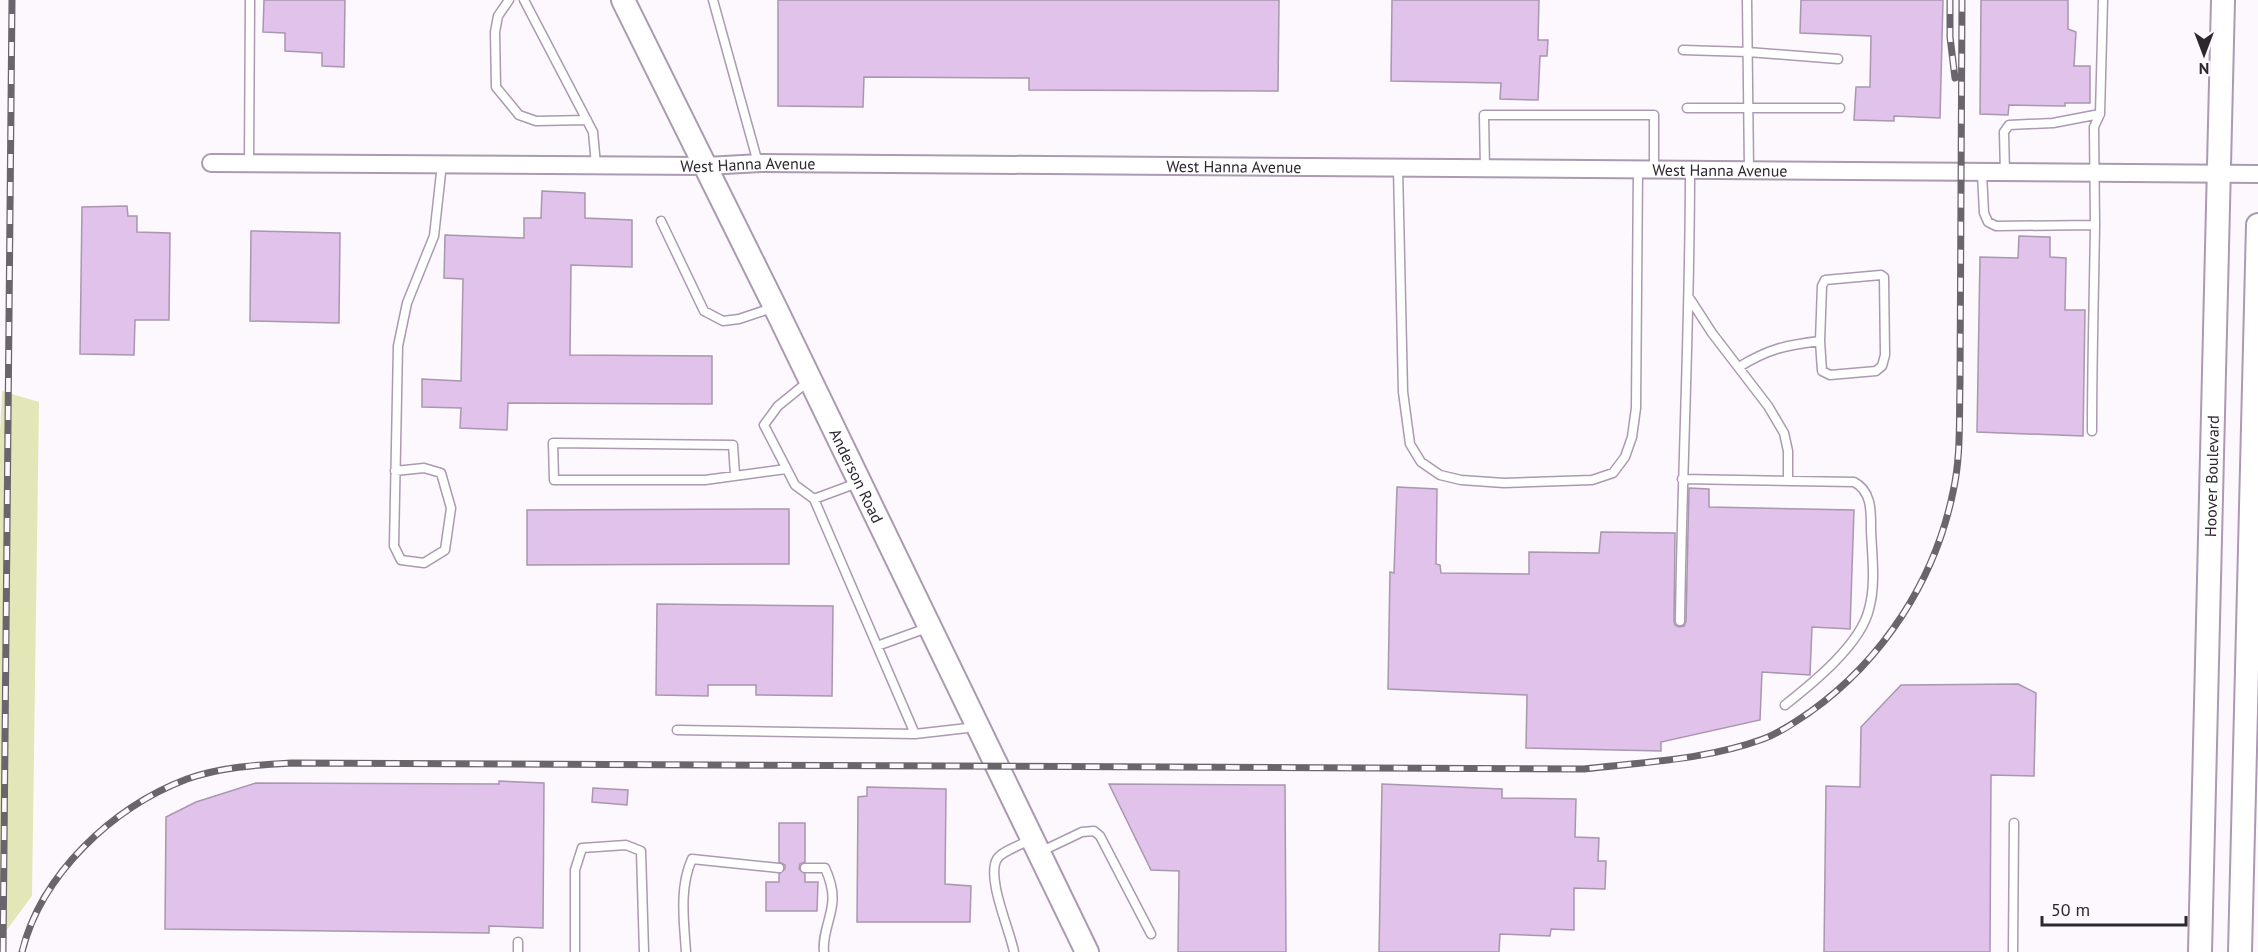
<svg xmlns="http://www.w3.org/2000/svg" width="2258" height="952" viewBox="0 0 2258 952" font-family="'PT Sans',sans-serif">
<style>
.green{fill:#e3e7b7}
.building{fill:#e1c2eb;stroke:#a897ae;stroke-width:1.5}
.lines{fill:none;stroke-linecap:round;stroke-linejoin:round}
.lane-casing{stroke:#ab9ab1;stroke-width:11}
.street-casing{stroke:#ab9ab1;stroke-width:20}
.secondary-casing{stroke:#ab9ab1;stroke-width:26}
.lane{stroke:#fff;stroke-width:8}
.street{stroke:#fff;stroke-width:16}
.secondary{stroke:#fff;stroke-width:22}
.rail-casing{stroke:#6a646c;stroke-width:7}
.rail{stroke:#fcf8fd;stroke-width:4.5;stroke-dasharray:14;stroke-linecap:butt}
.labels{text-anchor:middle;stroke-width:5;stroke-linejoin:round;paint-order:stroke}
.street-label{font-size:16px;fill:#2e2730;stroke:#fcf8fd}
</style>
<rect width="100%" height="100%" fill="#fcf8fd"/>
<path class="green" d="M2,391L39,402L32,896L0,939V433Z"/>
<path class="building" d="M264,0H345L344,67L322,66V53L285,51V33L263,32Z
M778,0H1279L1278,91L1029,90V78L864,77L863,107L778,106Z
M1392,0H1539L1538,40H1548L1547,56H1540L1538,100L1500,99L1501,83L1391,81Z
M1801,0H1943L1940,118L1894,116V121L1854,120L1856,87H1870L1871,36L1800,33Z
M1981,0H2068V29L2076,32L2074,66H2090V103H2065V106L2009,105L2008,115L1980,114Z
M542,191L585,193V218L632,220V267L571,265L570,355L712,356V404L508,403L507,430L460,428L461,408L422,407V379L461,381L463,279L444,278L445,235L524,238V218H541Z
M127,206L128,216H137V232L170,233L169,320H135L134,355L80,354L82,207Z
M251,231L340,233L339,323L250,321Z
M2019,236L2050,237V257L2066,258L2065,310H2085L2083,436L1977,432L1980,257L2018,258Z
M1397,487L1437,489L1436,564L1440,565L1441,573L1529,574V552L1599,553L1601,532L1675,533L1674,621L1675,625L1679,627L1684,626L1686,621L1689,488L1709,489V507L1854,510L1850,629L1812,627L1810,675L1762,672L1760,720L1661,742V751L1526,748L1527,695L1388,689L1390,572L1394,573Z
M789,509V564L527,565V510Z
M657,604L833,606L832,696L756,695V685H708V696L656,695Z
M2018,684L2036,693L2034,776L1991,775L1990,952H1824L1826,786L1860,787L1861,727L1901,685Z
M499,781L544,783L543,928L489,926V933L165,929L166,817L196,802L256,783L499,784Z
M1109,784L1285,785L1286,952H1178L1179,871L1151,870Z
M1382,784L1502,789V798L1576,799L1575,837L1599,838L1598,861H1606L1605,889L1574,888V930L1551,929L1550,936L1500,934L1499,952H1379Z
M867,787L946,789L945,884L971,886L970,922H857L858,797L867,796Z
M593,788L628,790L627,805L592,802Z
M779,823H805V862L800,864L799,869L805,874V882H818L817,911H766V882H779V874L785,869V865L779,862Z"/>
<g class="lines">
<g class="lane-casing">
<path id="lane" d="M509,0L498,16L495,32L496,87L519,115L536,121L587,120
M524,0L593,132L596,165
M713,0L758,163
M1747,0L1749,171
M1683,50L1748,52L1838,59
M1687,108H1840
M249,163L250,0
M1398,168L1403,392L1410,444L1421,462L1440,475L1461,480L1504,483L1592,480L1613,473L1625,457L1632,437L1636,408L1638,170
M1485,169L1484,115H1654V170
M1982,173L1984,213L1988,222L1996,226L2095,225C2094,294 2092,362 2092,431
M2005,173L2004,132L2009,125L2053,123L2100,114
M661,221L704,311L723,321L739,319L775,307
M2095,225L2094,127L2100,114L2103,0
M1690,299L1712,333L1768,406L1784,433L1788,451V480
M1739,367C1768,349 1786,345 1820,341L1822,371L1830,375L1876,371L1882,366L1885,355L1884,277L1881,275L1825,280L1822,286L1820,341
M810,380L778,406L764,425L795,485L814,499L915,734L976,727
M395,471L424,468L441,473L451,508L445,550L424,563L401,560L394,546L398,346L407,303L434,236L442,164
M735,475L733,445L553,443L554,480H705L786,469
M1682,479L1854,482C1872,491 1871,512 1871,530C1872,556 1876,584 1869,609C1861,644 1813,683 1785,705
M814,499L860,482
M1680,621C1682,471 1690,321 1690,171
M877,646L927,628
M677,730L915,734
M1040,852L1082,832L1094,831L1100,836L1151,934
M805,868H825C830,879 834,893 832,905C830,921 822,936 824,952
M518,942V952
M575,952V870L582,848L626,845L641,851L644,952
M686,952C684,922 679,887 692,859L779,868
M1014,952C1010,930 986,878 997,859C1002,851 1021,845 1030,840
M2013,952L2014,823"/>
</g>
<g class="street-casing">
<g id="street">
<path id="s1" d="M211,163L706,166L761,163L2258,174"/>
</g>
</g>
<g class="secondary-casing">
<g id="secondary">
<path id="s2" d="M623,0L775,307L1087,952"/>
<path id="s3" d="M2200,952L2223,0"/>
<path d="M2240,952L2258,225"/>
</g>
</g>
<use href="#lane" class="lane"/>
<use href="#street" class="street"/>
<use href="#secondary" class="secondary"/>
<g class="rail-casing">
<path id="rail" d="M1950,0V37L1955,78
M3,952L12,0
M22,952C41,874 113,807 187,779C221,767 256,765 291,763L1584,769C1643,762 1706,760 1763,739C1780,733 1795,722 1810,712C1883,660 1935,580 1953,492C1961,457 1959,420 1960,384L1962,0"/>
</g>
<use href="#rail" class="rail"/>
</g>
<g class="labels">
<g class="street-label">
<text dy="6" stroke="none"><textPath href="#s1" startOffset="537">West Hanna Avenue</textPath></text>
<text dy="6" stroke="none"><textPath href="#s1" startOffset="1023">West Hanna Avenue</textPath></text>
<text dy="6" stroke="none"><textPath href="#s1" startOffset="1509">West Hanna Avenue</textPath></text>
<text dy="6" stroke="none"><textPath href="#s2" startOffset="530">Anderson Road</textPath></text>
<text dy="6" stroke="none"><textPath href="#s3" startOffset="476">Hoover Boulevard</textPath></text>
</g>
</g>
<g transform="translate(2204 54) rotate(180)" stroke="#fcf8fd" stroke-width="4.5" paint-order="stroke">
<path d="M0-4.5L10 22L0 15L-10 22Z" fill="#2e2730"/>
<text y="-9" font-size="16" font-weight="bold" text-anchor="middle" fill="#2e2730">N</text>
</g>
<path d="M2042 916v9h144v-9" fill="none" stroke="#2e2730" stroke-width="3"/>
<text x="2051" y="916" font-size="18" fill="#2e2730" stroke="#fcf8fd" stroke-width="4.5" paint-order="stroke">50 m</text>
</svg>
